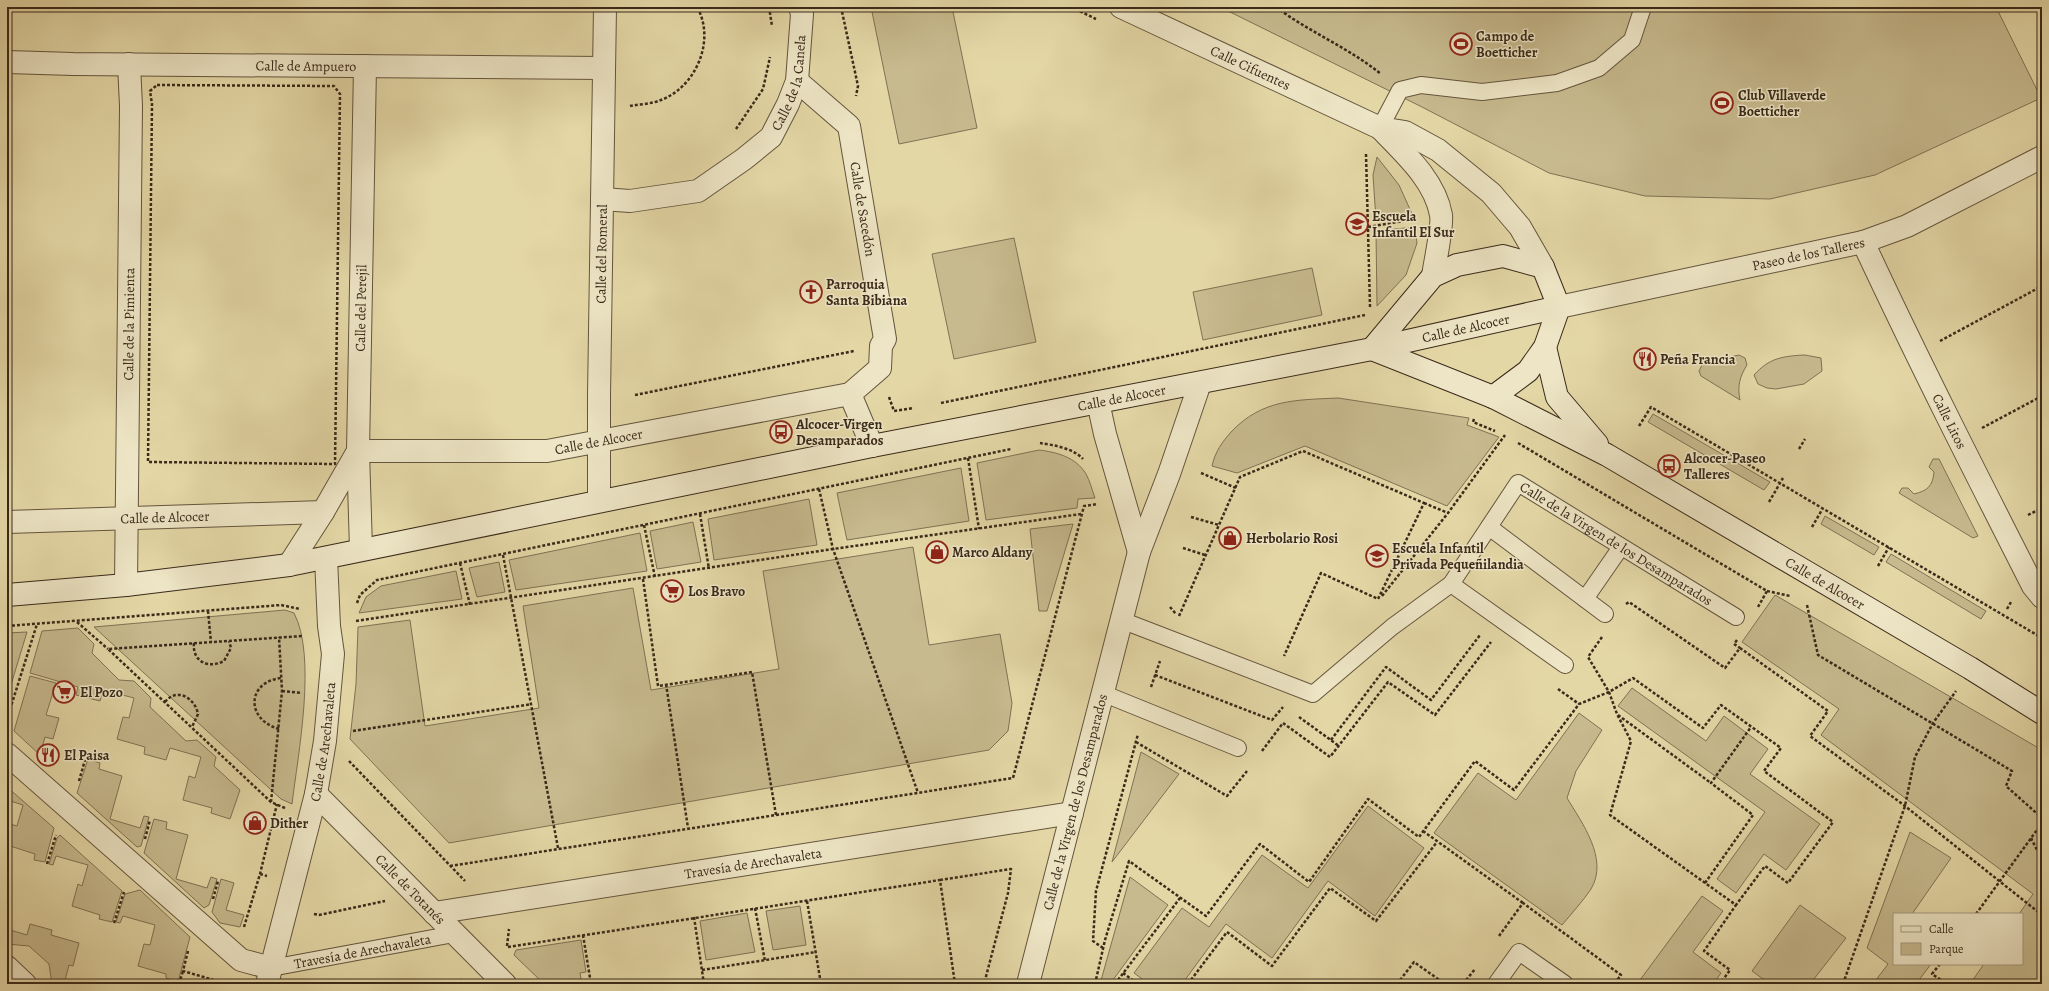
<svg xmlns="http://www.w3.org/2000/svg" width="2049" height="991" viewBox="0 0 2049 991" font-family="Alegreya,serif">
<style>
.green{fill:#c7ba8e;stroke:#807254}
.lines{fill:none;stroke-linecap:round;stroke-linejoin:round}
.lane-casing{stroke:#64553d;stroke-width:18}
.street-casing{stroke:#64553d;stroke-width:24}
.secondary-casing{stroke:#3a2a1a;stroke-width:24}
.path{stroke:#3a2a1a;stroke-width:2.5;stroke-dasharray:3 2;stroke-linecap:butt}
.lane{stroke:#ede5c5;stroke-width:16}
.street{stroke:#ede5c5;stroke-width:22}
.secondary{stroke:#ede5c5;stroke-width:22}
.labels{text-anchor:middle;stroke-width:3;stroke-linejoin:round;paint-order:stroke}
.poi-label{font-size:14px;font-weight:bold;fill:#3a2a1a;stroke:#ede5c5;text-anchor:start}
.street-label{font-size:14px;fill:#3a2a1a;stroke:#ede5c5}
</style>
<rect width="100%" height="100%" fill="#e4d7a6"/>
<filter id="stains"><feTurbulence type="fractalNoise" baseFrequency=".005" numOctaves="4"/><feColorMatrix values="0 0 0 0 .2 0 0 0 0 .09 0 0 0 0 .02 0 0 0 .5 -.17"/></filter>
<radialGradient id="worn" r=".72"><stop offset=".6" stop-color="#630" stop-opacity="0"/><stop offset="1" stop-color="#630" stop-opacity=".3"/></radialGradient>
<path class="green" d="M871,7H952L977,128L899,144Z
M1220,7H1996L2041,98L1875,175L1770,199L1645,196L1549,173L1422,107Z
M1377,157L1399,185L1413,216L1376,220L1373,175Z
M1415,227L1417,243L1406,275L1377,306L1376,231Z
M1014,238L1036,342L954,359L932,254Z
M1312,268L1322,315L1203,340L1193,292Z
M1739,355L1745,358L1747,365C1740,376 1737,386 1740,400L1701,376L1699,371L1703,363Z
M1805,355L1821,358L1822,371L1804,384L1776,389L1767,388L1758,384L1754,375C1769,358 1783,356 1805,355Z
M1338,398L1469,418L1467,425L1499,437L1447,506L1305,446L1237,473L1212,466C1215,452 1222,442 1232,431C1263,399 1296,400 1338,398Z
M1653,414L1770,482L1764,490L1648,422Z
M1039,450C1056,452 1076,457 1086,474C1090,481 1092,490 1095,498L1078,499L1077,508L986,520L977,463Z
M1933,459H1939L1978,536L1973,538L1899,493L1902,488H1908L1914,494C1927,491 1933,486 1934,472L1929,467Z
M961,468L969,521L847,540L837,493Z
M809,499L817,545L714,560L708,519Z
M1825,516L1879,547L1874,555L1821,524Z
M693,522L701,562L657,569L650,531Z
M1073,524L1047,611H1039L1030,529Z
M640,533L647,571L516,590L509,560Z
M913,547L929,645L1000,634L1012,703L1008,731L989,750L449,843L350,739L356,684L358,627L410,620L425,726L539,708L523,606L633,588L651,690L779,669L763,571Z
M1891,554L1986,611L1981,619L1886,562Z
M499,562L505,592L477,597L469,568Z
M456,571L462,599L359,613L366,597L381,586Z
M1775,595L2042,750V984H1970L1984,964H2022V914H2019L2033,894L1821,735L1839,709L1742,642Z
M285,610L294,613C317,657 298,754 292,804L281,799L94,627Z
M78,628L94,644L92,653L119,680L134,681L151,698L150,707L186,741L197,740L216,757L214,766L240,790L230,819L211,813L212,808L183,800L189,776L195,778L201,757L170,748L166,760L144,754L145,747L117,739L123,717L129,718L134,698L103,690L100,701L76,695L78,687L30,673L42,631Z
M27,632L7,698V633Z
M30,676L56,683L46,715L59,718L53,739L45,737L40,755L14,731Z
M1632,688L1706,741L1724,716L1768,749L1750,774L1820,824L1786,870L1764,854L1736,893L1717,879L1765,812L1618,706Z
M1579,713L1602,730L1576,771L1567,798C1582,823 1609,859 1591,889C1583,901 1572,913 1562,925L1434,833L1478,773L1516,800Z
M1141,752L1179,774L1112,862Z
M88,759L100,763L99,769L122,776L110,819L140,828L144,816L149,817L141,846L137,847L77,793Z
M7,787L54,828L45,862L34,860L35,854L7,845L10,824L17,826L23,805L7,800Z
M1368,806L1424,848L1375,916L1328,881L1272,958L1226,924L1182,984H1149L1134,973L1182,908L1209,927L1262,855L1308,888Z
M154,819L167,822L166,829L188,835L176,879L207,888L211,877L217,879L209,905L204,908L144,853Z
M1910,832L1951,858L1912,914H1894V964H1931L1916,984H1873L1888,964L1867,948Z
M60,835L122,891L112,922L99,919L100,915L72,906L78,884L82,886L88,865L56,856L53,865L49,864L57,838Z
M1130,877L1168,905L1110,984H1100Z
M221,879L234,883L226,910L244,915L240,927L220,923L212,912Z
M140,890L190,937L178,982L166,978V974L138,966L144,944L150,945L155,925L123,916L120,923L116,922L125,894Z
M1702,896L1723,911L1693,952L1721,973L1713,984L1705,980L1702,984H1637Z
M1800,905L1846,938L1810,984H1770L1752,971Z
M800,906L806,945L773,950L766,911Z
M747,913L755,952L706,960L700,921Z
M30,924L52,930L51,935L79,943L73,966L69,965L64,984H52L49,964L29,946L7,944V929L27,935Z
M581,940L586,972L580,973L582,984H544L514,955L516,950Z"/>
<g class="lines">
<g class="lane-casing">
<g id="lane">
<path d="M1380,128L1400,90L1421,85L1482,92L1557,83L1599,68L1632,40L1643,7"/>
<path d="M1489,527L1605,614"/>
<path d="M1451,584L1565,665"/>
<path d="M1585,599L1621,547"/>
<path id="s1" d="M1121,620L1313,694L1392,627L1451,584L1518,483L1736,617"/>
<path d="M1102,693L1238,748"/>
<path id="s2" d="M271,968L454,934"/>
<path d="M1496,984L1519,952L1565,984"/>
</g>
</g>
<g class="street-casing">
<g id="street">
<path id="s3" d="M1121,7L1380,128L1405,132L1438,150L1491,193L1520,227L1543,267"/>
<path id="s4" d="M7,62L73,64L604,68"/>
<path id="s5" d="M797,81L849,126L885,339L881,346L880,368L850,394"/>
<path d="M1380,128C1403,152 1435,180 1441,215C1443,225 1435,262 1433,276"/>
<path id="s6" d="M602,199L630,201L698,191L744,159L771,137L788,104L797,81L802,14L800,7"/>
<path id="s7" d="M1863,242C1917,358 1975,472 2033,586L2042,597"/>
<path id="s8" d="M1559,307L1863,242L1907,226L2042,157"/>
<path d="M1098,402L1105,434L1139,552"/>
<path id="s9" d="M599,501V396L605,7"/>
<path id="s10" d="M7,522L323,512L358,451H547L850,394L872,446"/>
<path id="s11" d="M361,549L358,451L365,66"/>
<path d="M289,565L323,512"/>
<path id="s12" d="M126,585L131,106L129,64"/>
<path d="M7,754L241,960L271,968"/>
<path id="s13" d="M316,794L505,984"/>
<path id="s14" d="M434,913L1072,813"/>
<path d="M7,967L25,984"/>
<path id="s15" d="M267,984L316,794L325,741L333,654L329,626L326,558"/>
<path id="s16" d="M1028,984L1139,552L1169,474L1200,383"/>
</g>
</g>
<g class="secondary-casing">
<g id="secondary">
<path d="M1545,347L1557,397L1597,444"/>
<path id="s17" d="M1372,349L1493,397L1607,455L1970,668L2042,713"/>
<path d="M1372,349L1433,276L1457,265L1503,256L1543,267L1559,307L1545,347L1528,371L1493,397"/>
<path id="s18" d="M7,595L126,585L289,565L872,446L1372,349L1559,307"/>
</g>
</g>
<path class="path" d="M769,7L772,26
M841,7L858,86L856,96
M1071,7L1096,19
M1276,7C1309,32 1349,48 1381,74
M157,85L334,86L340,94L335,464L148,462L152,104L150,91Z
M630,106C640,104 652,104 661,100C696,87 716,40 697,7
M736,129L763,89L770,57
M1366,154L1370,307
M1368,227L1415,219
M1940,341L2042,286
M635,395L854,351
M889,397L894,411L914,408
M941,403L1365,315
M1474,419L1473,422L1495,431
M1639,426L1651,407L2042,638
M1982,428L2042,396
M1040,443C1053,445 1073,448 1083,459
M1518,443L1767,591L1758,607
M1799,449L1805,439
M968,458L979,529
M1201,473L1236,488
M819,489L833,549L918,793
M1769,502L1783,478
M1424,503L1448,513
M700,514L709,569
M2028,515L2042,508
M1191,517L1219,525
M644,525L655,577
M1812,527L1823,508
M1183,548L1205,555
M503,555L558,848
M460,563L470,605
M1878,566L1889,547
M643,579L658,686L752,672L776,815
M1767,591L1790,596
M1382,596L1448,513L1505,435
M357,603L360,595L377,580L1011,449
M1626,604L1629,602L1725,668L1740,648L1828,711L1810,736L1905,806L2042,915
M1807,605L1818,655L2012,771L2006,786L2042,818
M1170,607L1176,614
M2007,609L2011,602
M208,611L211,642
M1179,616L1240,477L1303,451L1424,503L1378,599L1321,573L1284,656
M356,621L833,549L1081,514
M77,622L108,649
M7,626L281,605L300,609
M1602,637L1588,657L1609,692L1617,714L1631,741L1610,815L1736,905L1704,951L1730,970L1720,984
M1737,640L1734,644L1740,648
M194,643C192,662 209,669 224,661L231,648L229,641
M1155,675L1272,720L1283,707
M666,684L688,828
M1151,687L1160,661
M1558,689L1579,704
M282,691L302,693
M165,702C177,687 195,698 198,714L192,727
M1618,715L1711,783
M1299,717L1339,746
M7,719L37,624
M279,729C245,719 247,682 281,678
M353,731L532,704
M1331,740L1386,667L1431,700L1480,635
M1136,742L1227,796L1247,771
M1262,751L1283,723L1330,757L1388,682L1435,715L1491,642
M349,761L465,881
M79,781L85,760
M271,802L282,691L279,637
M285,808L271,802L108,649L303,636
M1423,831L1523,903
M2031,838L2042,860
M145,839L150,820
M47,864L56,835
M450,866L1013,778L1084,506L1098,504
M260,874L267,876
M940,880L1011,869L1008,893L984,984
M1705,883L1753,815L1711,783L1751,727
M213,899L218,881
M807,901L821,984
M755,908L765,961
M314,914L319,915L385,901
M1976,914L2042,823
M694,917L704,984
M114,923L124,892
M244,927L260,874L277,804
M583,935L591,984
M1499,936L1523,903L1621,975L1614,984
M507,946L509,929
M508,947L940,880L955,984
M1103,948L1093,941L1096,891L1138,734
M188,951L183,971L224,983
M1940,964L1932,974L1947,984
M702,970L816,952
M1123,973L1138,984
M533,980L537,984
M179,984L183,971
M435,984L462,980
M1095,984L1105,940L1129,861L1206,916L1260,844L1309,882L1368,799L1419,837L1475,761L1514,790L1579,704L1609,692L1633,678L1703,728L1721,705L1781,748L1764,771L1833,822L1788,883L1765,866L1736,905
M1115,984L1180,898
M1188,984L1227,932L1272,966L1330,888L1376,921L1437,842
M1397,984L1414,962L1445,984
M1463,984L1475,969
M1843,984L1905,806L1915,757L1933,723L1956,691"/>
<use href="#lane" class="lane"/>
<use href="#street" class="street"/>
<use href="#secondary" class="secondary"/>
</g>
<defs>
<g id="stadium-ring" transform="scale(1.15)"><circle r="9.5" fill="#ede5c5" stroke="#8f2418" stroke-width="1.5"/><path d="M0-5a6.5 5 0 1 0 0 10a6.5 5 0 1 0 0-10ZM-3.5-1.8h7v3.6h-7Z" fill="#8f2418"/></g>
<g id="school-ring" transform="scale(1.15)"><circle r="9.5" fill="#ede5c5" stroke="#8f2418" stroke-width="1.5"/><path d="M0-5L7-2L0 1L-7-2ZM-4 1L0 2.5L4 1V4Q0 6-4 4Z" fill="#8f2418"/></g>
<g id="church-ring" transform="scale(1.15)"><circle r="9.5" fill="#ede5c5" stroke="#8f2418" stroke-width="1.5"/><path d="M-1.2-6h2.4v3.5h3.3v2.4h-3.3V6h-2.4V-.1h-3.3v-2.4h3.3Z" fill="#8f2418"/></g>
<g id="restaurant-ring" transform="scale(1.15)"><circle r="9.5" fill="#ede5c5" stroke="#8f2418" stroke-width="1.5"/><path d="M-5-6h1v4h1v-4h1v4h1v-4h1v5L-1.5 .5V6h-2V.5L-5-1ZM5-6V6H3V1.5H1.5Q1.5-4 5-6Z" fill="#8f2418"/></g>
<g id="bus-ring" transform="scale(1.15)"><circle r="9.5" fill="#ede5c5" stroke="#8f2418" stroke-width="1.5"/><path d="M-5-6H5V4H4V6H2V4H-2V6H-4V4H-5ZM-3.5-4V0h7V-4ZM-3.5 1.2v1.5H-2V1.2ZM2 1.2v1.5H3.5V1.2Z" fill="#8f2418"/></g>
<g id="shop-ring" transform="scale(1.15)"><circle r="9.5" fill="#ede5c5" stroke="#8f2418" stroke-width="1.5"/><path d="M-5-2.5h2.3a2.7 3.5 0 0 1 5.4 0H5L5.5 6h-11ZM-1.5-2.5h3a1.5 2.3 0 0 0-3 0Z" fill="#8f2418"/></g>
<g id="supermarket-ring" transform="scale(1.15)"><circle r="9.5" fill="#ede5c5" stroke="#8f2418" stroke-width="1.5"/><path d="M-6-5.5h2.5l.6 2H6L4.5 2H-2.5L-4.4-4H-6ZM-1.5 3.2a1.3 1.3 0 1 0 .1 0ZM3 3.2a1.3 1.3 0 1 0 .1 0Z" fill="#8f2418"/></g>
</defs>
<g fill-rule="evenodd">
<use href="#stadium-ring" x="1461" y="44"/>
<use href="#stadium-ring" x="1722" y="103"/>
<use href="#school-ring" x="1357" y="224"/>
<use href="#church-ring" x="811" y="292"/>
<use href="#restaurant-ring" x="1645" y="359"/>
<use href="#bus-ring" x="781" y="432"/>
<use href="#bus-ring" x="1669" y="466"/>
<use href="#shop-ring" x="1230" y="538"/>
<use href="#shop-ring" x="937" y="552"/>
<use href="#school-ring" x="1377" y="556"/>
<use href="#supermarket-ring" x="672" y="591"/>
<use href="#supermarket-ring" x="64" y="692"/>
<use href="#restaurant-ring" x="48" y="755"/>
<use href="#shop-ring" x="255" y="823"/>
</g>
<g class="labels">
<g class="poi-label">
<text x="1476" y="41">Campo de<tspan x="1476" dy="16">Boetticher</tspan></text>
<text x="1738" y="100">Club Villaverde<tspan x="1738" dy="16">Boetticher</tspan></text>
<text x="1372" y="221">Escuela<tspan x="1372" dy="16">Infantil El Sur</tspan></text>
<text x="826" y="289">Parroquia<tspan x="826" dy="16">Santa Bibiana</tspan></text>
<text x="1660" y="364">Peña Francia</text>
<text x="796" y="429">Alcocer-Virgen<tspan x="796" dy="16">Desamparados</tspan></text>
<text x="1684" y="463">Alcocer-Paseo<tspan x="1684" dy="16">Talleres</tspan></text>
<text x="1246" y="543">Herbolario Rosi</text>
<text x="1392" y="553">Escuela Infantil<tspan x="1392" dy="16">Privada Pequeñilandia</tspan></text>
<text x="952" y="557">Marco Aldany</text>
<text x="688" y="596">Los Bravo</text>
<text x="80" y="697">El Pozo</text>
<text x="64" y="760">El Paisa</text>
<text x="270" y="828">Dither</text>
</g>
<g class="street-label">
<text dy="5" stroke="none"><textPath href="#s4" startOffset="299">Calle de Ampuero</textPath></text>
<text dy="5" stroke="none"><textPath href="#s3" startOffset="143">Calle Cifuentes</textPath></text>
<text dy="5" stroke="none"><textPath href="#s6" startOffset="246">Calle de la Canela</textPath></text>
<text dy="5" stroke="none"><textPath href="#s5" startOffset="153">Calle de Sacedón</textPath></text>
<text dy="5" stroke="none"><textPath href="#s8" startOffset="255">Paseo de los Talleres</textPath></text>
<text dy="5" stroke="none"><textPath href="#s9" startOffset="247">Calle del Romeral</textPath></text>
<text dy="5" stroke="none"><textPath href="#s11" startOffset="241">Calle del Perejil</textPath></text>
<text dy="5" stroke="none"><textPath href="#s12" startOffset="261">Calle de la Pimienta</textPath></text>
<text dy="5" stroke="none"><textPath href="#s18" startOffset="1484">Calle de Alcocer</textPath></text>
<text dy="5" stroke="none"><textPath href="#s18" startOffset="1133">Calle de Alcocer</textPath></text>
<text dy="5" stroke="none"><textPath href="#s7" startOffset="199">Calle Litos</textPath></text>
<text dy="5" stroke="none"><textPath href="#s10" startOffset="628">Calle de Alcocer</textPath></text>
<text dy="5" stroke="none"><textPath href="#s10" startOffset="158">Calle de Alcocer</textPath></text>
<text dy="5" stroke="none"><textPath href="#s1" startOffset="619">Calle de la Virgen de los Desamparados</textPath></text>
<text dy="5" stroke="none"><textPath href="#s17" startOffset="511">Calle de Alcocer</textPath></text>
<text dy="5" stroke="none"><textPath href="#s15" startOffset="249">Calle de Arechavaleta</textPath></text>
<text dy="5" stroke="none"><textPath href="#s16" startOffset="188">Calle de la Virgen de los Desamparados</textPath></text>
<text dy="5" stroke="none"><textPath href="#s14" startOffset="323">Travesía de Arechavaleta</textPath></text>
<text dy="5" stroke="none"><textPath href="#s13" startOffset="134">Calle de Totanés</textPath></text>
<text dy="5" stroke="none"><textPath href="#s2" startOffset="93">Travesía de Arechavaleta</textPath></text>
</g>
</g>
<rect width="2049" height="991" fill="none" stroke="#e4d7a6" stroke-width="24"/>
<rect x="8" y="8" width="2033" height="975" fill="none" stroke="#3a2a1a" stroke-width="2"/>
<rect x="12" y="12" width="2025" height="967" fill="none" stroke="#3a2a1a"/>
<rect x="1893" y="913" width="130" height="52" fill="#ede5c5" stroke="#a59a81"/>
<rect x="1901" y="926" width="20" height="6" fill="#ede5c5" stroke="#a59a81"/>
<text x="1929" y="933" font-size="12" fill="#3a2a1a">Calle</text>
<rect x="1901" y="943" width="20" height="12" fill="#c7ba8e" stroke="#a59a81"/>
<text x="1929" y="953" font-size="12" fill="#3a2a1a">Parque</text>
<rect width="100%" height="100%" filter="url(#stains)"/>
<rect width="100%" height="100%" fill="url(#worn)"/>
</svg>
